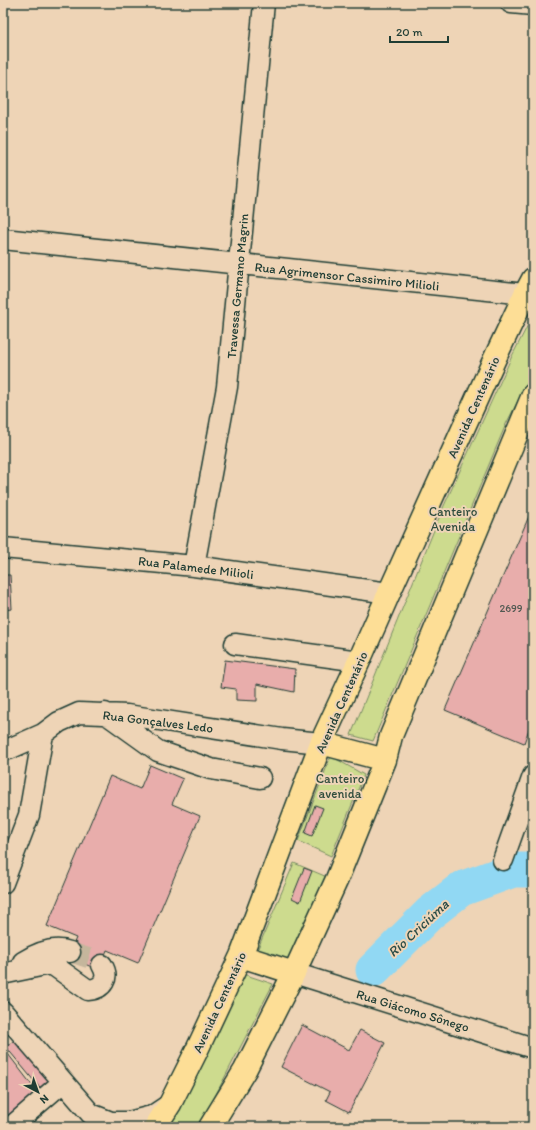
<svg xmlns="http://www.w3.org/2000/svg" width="536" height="1130" viewBox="0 0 536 1130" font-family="Itim,sans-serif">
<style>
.green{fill:#cddb8e;stroke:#768c61}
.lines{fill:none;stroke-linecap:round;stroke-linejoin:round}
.river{stroke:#91d8f3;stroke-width:35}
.building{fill:#e8adab;stroke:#1f3d34}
.minor-tunnel{stroke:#c5b69c;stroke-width:20;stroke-dasharray:20 10;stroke-linecap:butt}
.minor-casing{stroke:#1f3d34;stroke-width:23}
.major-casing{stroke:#1f3d34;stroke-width:25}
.minor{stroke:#eed4b6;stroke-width:20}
.major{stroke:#fdde96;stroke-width:22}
.labels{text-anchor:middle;stroke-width:4;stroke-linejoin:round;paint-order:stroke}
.number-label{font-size:11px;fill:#515952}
.street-label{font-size:13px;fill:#1f3d34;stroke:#eed4b6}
.park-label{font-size:13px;fill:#304d3d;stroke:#eed4b6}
.water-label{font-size:14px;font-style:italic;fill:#2a4c47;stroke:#eed4b6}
</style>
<rect width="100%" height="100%" fill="#eed4b6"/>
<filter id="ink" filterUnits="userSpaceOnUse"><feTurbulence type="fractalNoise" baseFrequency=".025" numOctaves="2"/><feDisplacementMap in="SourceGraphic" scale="8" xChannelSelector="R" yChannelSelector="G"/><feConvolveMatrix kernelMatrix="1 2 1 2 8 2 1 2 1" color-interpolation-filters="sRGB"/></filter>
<g filter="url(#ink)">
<path class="green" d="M533,315V372L506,424L373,741L351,735L443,508L512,356Z
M331,756L364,775L331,856L298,841Z
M294,863L327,877L291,963L256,953Z
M243,974L273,984L199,1127H165Z"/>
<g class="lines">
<path class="river" d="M373,970L430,913L461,889L513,870H533"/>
</g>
<path class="building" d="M533,507V718L524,743L445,710Z
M3,575H10L12,609L3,610Z
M225,660L295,669L294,692L257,684V701L236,700V689L221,687Z
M150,765L183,779L172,804L200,816L138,963L107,950L99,970L68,957L76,938L47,926L110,776L140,789Z
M315,805L323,808L312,836L305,833Z
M304,868L312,871L300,902L292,898Z
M302,1025L349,1050L360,1030L385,1043L349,1112L326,1100L330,1092L281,1067Z
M19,1036L56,1082L44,1093L6,1047Z
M8,1054L38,1093L3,1122V1058Z"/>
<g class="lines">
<path class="minor-tunnel" d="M70,952L94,960L102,965"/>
<g class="minor-casing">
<path id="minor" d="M511,3L533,5
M3,239L525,294
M3,548L194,566L389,593
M194,566L227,387L264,3
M235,644L359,661
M105,713L158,751L211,769L260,778
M3,749H9L43,734L59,722L79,713L127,715L282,739L321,743
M503,860L533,776
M3,883L29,815L43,734
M23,962C37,953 53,946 70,952
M7,973L45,965H53L88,990C103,989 110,978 102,965
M294,973L533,1048
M3,1012L91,1114L111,1122H129L152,1116L170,1104
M11,1127L63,1082"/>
</g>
<g class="major-casing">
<path id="major" d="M321,743L385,760
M241,956L294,973
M155,1127L170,1104L196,1052L241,956L321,743L359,661L389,593L495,358L525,294L533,279
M210,1127L245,1070L294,973L337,879L385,760L391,736L533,395"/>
</g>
<use href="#minor" class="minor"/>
<use href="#major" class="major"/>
</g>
</g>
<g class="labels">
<g class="number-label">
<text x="511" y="612">2699</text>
</g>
<g class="street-label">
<text transform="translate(347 276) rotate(6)" y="5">Rua Agrimensor Cassimiro Milioli</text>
<text transform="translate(237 286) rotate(-85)" y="5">Travessa Germano Magrin</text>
<text transform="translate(473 407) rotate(-66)" y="5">Avenida Centenário</text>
<text transform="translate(196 567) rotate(7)" y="5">Rua Palamede Milioli</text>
<text transform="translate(341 702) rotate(-66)" y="5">Avenida Centenário</text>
<text transform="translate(158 721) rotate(7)" y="5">Rua Gonçalves Ledo</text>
<text transform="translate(219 1002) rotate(-65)" y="5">Avenida Centenário</text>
<text transform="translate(413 1010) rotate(17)" y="5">Rua Giácomo Sônego</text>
</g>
<g class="park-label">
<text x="453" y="516">Canteiro<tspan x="453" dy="15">Avenida</tspan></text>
<text x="340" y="783">Canteiro<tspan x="340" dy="15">avenida</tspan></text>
</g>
<g class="water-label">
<text transform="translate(418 928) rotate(-43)" y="5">Rio Criciúma</text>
</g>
</g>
<rect width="536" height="1130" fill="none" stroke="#eed4b6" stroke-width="16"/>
<rect x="8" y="8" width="520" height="1114" fill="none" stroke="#1f3d34" stroke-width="1.5" filter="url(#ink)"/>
<g transform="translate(38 1092) rotate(139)" stroke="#eed4b6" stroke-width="3" paint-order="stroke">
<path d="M0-3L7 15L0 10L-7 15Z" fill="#1f3d34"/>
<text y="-6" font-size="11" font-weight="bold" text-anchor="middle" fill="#1f3d34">N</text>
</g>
<path d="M390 36v6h58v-6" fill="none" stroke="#1f3d34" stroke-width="2"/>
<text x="396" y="36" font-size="12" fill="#1f3d34" stroke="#eed4b6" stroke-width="3" paint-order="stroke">20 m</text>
</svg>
